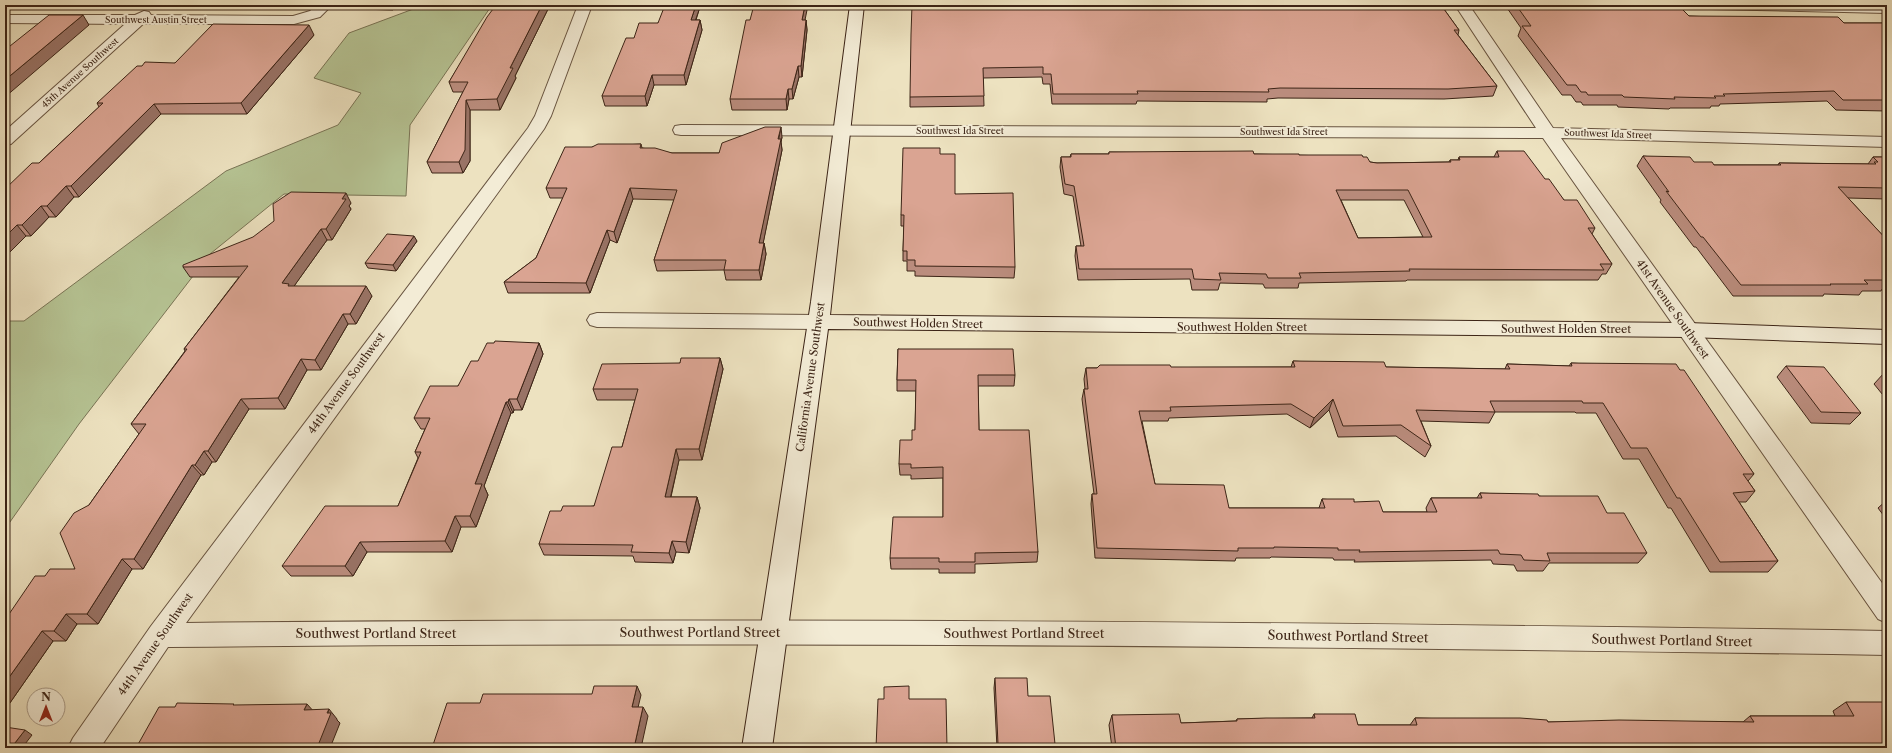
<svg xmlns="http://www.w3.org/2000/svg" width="1892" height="753" viewBox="0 0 1892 753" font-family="'Libre Caslon Text',serif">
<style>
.green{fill:#b6c494;stroke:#797455}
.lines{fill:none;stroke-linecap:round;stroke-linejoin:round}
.street-casing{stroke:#685440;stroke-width:2}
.secondary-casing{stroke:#3c2416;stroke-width:2}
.street{fill:#f3ecd6;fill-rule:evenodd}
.secondary{fill:#f3ecd6;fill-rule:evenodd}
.wall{fill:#bb8d7e;stroke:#3c2416;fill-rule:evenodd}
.shaded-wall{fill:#997366;stroke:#3c2416}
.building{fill:#daa492;stroke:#3c2416;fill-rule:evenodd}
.labels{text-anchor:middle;stroke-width:4;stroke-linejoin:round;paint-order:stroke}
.far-street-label{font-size:9px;fill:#3c2416;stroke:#f3ecd6}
.street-label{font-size:11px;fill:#3c2416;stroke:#f3ecd6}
.near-street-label{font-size:13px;fill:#3c2416;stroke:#f3ecd6}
</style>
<rect width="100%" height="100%" fill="#ede2c0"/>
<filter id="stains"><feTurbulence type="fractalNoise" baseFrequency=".005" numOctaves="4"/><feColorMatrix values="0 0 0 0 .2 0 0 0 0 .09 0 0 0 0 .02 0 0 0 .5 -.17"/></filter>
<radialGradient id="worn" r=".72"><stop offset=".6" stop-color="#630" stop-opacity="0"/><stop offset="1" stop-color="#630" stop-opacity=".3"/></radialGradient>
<path class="green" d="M424,5H492L410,125L406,196L284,194L210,254L79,424L5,529V321H24L226,171L338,125L361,93L314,78L349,33Z"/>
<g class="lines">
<g class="street-casing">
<path id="street" d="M316,5H332L320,17L294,24H143L11,144L5,145V131L125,24L5,23V15H135L144,11L149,12L151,15L293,16L310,11Z
M578,5H592L551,116L544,129L186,623C753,617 1320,622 1887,631V655C1314,646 741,641 168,647L100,748H68L73,738L151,626L528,128L535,116Z
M1455,5H1469L1553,128L1887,137V147L1561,138L1887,590V623L1878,619L1543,138L681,135L675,134L673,130L675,126L681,125L1536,128Z
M1703,5H1887V13L1710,9L1705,8Z
M597,313L818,315L825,317L828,322L825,327L818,329L597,327L590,325L587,320L590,315Z"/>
</g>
<g class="secondary-casing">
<path id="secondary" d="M850,5H864L830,315L1688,323L1887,330V344L1688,337L828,329L772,748H742L811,302Z"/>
</g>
<use href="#street" class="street"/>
<use href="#secondary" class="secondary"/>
</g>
<path class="wall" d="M358,5H398L393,10L359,9Z
M496,5H550L515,76L516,78L500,110H470V161L463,173H432L427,162L463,92H453L449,82Z
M1091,5H1162L1163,8H1217L1216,5H1441L1459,30L1458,35L1497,86L1493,96L1444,99L1278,98L1267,99V102L1137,101L1136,104H1052L1050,84H1043L1042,77L983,78L984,106L910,107V97L1005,7H1092Z
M1505,5H1678L1689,16L1844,23H1887V111L1836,110L1827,101L1720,104L1719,106H1711L1710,108H1670L1669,109L1618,107L1617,105H1583L1581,102H1576L1571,95H1562L1518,36L1521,28Z
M699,10L696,20H700L702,30L686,85H654L647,106H605L602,96L634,38L658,23Z
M805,20H806L807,30L802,77H799L793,99H789L787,110H732L730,99Z
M314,35L247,114H161L79,197H74L56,217H49L31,236H26L5,257L39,163L99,107L97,103L175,63Z
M782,137L781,142L782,150L763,243H764L766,254L761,280H726L724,270L657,271L654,260L674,200L633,199L617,243L610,240L590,293H508L504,282L536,258L563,198H550L546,188L592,147L641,144L642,148L672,153H719Z
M1497,151L1545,179L1564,200L1595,228L1592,234L1612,264L1606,274H1602L1598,280H1407L1406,281L1299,283L1298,288H1265L1263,284L1220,283L1218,290H1192L1190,279L1078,280L1075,256L1076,246H1081L1073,196L1064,194L1060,167L1061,157H1070L1071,154H1109V152L1254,154L1363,157L1370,162L1377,163L1449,162L1450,160H1458L1459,157H1494ZM1341,200H1404L1423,237L1358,238Z
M940,154L955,194L1015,267L1014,278L915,276V271H907V261H903V251L904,226H901V215Z
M1643,156L1714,165H1778L1779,163L1868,164L1873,157H1887V199L1848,198L1887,240V290L1882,289L1881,291H1862L1859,295L1824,294L1823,296H1733L1696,247H1694L1660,202L1661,200L1637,166Z
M351,203L349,206L351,209L332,240H327L294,286L372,296L356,324H348L321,370H307L285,409H249L216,462H212L204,475H201L143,569H132L98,624H77L66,641H53L5,710V620L45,576L75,569L89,505L139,434L131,424L185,351L184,349L239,277H190L183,267Z
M417,241L396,271L368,268L365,263Z
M539,343L543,354L522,410H514L513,413H511L484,486L488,495L476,527H461L452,552H367L353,576H291L282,566L398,506L418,458L415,452L425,429H421L414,418L458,386L478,361Z
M898,349L1015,375L1014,386H978L979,430L1038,552L1037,562L975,564V573H939V569H891L890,558L943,517V478L911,479V475H900L899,464L912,440L915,430L916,391H897V380Z
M720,358L723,369L702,460H679L671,497H697L700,508L689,553L676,552L673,563L635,562L633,556L544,555L539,544L561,511L594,506L622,447L635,400H597L593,389L680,363Z
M1293,361L1386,367L1505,369L1507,364L1569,366L1571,363L1680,370L1754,474L1748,481L1755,491L1746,502H1739L1778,561L1768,572H1710L1671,508H1668L1639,459H1623L1596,413H1576L1575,412H1495L1489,423L1421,421L1431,446L1425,457L1396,436L1338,437L1329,410L1310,428L1287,414L1169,418L1168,421H1142L1155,484L1229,508H1319L1322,499L1354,502L1383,512H1427L1426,508L1431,498H1477L1480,493L1539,496L1607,513L1647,553L1638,563H1549L1543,571H1517L1514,565L1493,564L1491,560L1354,562L1355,560H1334L1333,558L1271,557L1270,558H1236L1235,561L1095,558L1091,504L1092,494H1094L1082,399L1084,389H1085L1084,379L1086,368L1291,367Z
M1786,366L1861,413L1850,424L1811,423L1777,377Z
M1884,373H1887V400L1874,384Z
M1887,500V520L1878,508Z
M995,678L1028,696L1055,744L1054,748H997L994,688Z
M1846,702L1887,748H1112L1109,725L1112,715L1181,723L1236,721L1237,719L1312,718L1314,714L1358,725H1410L1415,718L1548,722H1743L1750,716H1835L1833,711Z"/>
<path class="shaded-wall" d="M392,5H398L393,10Z
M542,5H550L515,76L516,78L500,110L497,99L510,68Z
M696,5H698L699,10L692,30L691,20Z
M805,5H808L803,30L802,20Z
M83,15L89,25L5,97V80Z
M700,20L702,30L686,85L684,75Z
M806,20L807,30L802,77L801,66Z
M309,25L314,35L247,114L241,103Z
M798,66L799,77L793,99L792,89Z
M652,75L654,85L647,106L645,96Z
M788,89L789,99L787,110L786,99Z
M466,100L470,110V161L463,173L459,162Z
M154,104L161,114L79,197L71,186Z
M781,127L782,137L781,142L782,150L761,254L759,243Z
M66,186L74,197L56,217L47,206Z
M630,188L633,199L617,243L614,232Z
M346,193L351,203L349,206L351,209L332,240L326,229L342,199Z
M41,206L49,217L31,236L22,225Z
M17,225L26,236L5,257V237Z
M321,229L327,240L292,289L282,283Z
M607,230L610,240L590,293L586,283Z
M414,236L417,241L396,271L393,265Z
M764,243L766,254L761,280L759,270Z
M366,286L372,296L356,324L350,314Z
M343,314L348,324L321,370L315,360Z
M539,343L543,354L522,410L517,399Z
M720,358L723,369L702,460L699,449Z
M301,359L307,370L285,409L278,398Z
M241,399L249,409L216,462L208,451Z
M509,399L514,410L513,413L508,402Z
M1333,399L1329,410L1310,428L1314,418Z
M506,402L511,413L484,486L488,495L476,527L470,516L475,484Z
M676,449L679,460L668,508L665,497Z
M204,451L212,462L204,475L195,465Z
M192,465L201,475L143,569L134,559Z
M697,497L700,508L689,553L686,542Z
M455,516L461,527L452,552L445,541Z
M672,541L676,552L673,563L669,553Z
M360,542L367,552L353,576L345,566Z
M122,559L132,569L98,624L87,614Z
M66,614L77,624L66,641L54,631Z
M42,631L53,641L5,710V683Z
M637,686L641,695L636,716L632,707Z
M307,704L316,714L304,710Z
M643,707L648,716L641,748H634Z
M329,709L337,719V720L340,723L330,748H317Z
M25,730L32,735L22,748H11Z"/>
<path class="building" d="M496,5H542L510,68H513L497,99L466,100L465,150L459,162H427L468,82H449L487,17Z
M665,5H696L691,20H700L684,75H652L645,96H602L626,38H634L639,23H658Z
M754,5H805L802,20H806L801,66H798L792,89H788L786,99H730L746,20H750Z
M912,5H1005V7H1095L1094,5H1162L1163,8H1223L1221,5H1441L1459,30H1454L1497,86L1448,89L1280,88L1268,89L1269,92L1137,91L1138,94H1053L1051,74H1043V67L983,68L984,96L910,97L911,34Z
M1516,5H1678L1689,16L1838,17L1844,23H1887V100H1843L1834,91L1723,94L1725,96H1714L1716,98L1674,97L1675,99L1624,97L1622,95H1588L1586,92H1581L1576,85H1567L1522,26H1531Z
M49,15H83L5,80V50Z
M213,24L309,25L241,103L154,104L71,186H66L47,206H41L22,225H17L5,237V189L32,163H39L103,103H97L137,66H142L145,62L175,63Z
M765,127H781L778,139H781L759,243H764L759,270H724L726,260H654L677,190L630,188L614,232L607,230L586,283L504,282L536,258L567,188H546L565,147H592L598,144H641L640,148H655L672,153H719L722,143Z
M903,148H940V154H955V194L1013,193L1015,267L915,266V260H907V251H903L904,215H901Z
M1253,151L1254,154H1299V155H1362L1363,157H1367L1370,162L1377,163L1451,162L1450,160H1460L1459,157H1499L1497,151H1524L1545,179H1549L1564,200H1577L1595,228H1588L1612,264H1600L1604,270L1409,269L1410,271L1299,273L1301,278H1268L1266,274L1219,273L1221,280L1194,279L1192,269H1079L1076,246H1084L1074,186L1065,184L1061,157H1071V154H1109V152ZM1336,190H1408L1432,237L1358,238Z
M1643,156L1690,157L1694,162H1712L1714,165H1781L1779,163L1876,164L1874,162H1878L1873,157H1887V188L1838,187L1887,240V280H1864L1868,284H1830L1831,285H1741L1703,237H1701L1666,191L1669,192Z
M291,192L346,193L342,199H346L326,229H321L282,283L289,284L288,286H366L350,314H343L315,360L301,359L278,398L241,399L208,451H204L195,465H192L134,559H122L87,614H66L54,631H42L5,683V620L35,576H45L50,569H75L60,533L74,513L89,505L146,424H131L187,349H184L248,266L183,267V265L253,237L274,221L273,204Z
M387,234L414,236L393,265L365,263Z
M495,341L539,343L517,399H509L508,402H506L475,484H482L470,516H455L445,541L360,542L345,566H282L325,506H398L421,452H415L430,418H414L430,386H458L471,361H478L487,343H494Z
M898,349H1013L1015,375H978L979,430H1029L1038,552L975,553V562H939V558H890L893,517H943V467L911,468V464H899L900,440H912V430H915L916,380H897Z
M681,358H720L699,449H676L665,497H697L686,542L672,541L669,553L631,552L633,545L539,544L550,511H561L563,506H594L612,447H622L638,389H593L602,364L680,363Z
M1293,361L1384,362L1386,367L1510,369L1507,364L1572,366L1571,363L1676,364L1680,370H1684L1754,474H1743L1755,491L1733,493L1778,561L1720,562L1680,498H1677L1647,448H1631L1603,403H1583L1582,401H1490L1495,412L1416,410L1431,446L1401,425L1343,426L1333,399L1314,418L1291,404L1170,407L1171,411H1139L1155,484L1224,485L1229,508H1325L1322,499H1354V502L1379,501L1383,512H1437L1431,498H1482L1480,493L1538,494L1539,496H1598L1607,513H1624L1647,553H1547L1550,561L1524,560L1521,555L1500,554L1498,550L1359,552L1360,550H1338V548L1274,547V548H1238V551L1097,548L1092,494H1097L1084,389H1088L1086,368H1097L1100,365H1170L1171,367H1295Z
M1786,366L1824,367L1861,413L1821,412Z
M995,678H1027L1028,696H1050L1055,744H998Z
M594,686H637L632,707H643L634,748H432L447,703H480L483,694H592Z
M909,686V699H946L947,748H876L878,699H884V687Z
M1846,702H1887V748H1116L1112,715L1179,714L1181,723L1237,721V719L1266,718H1315L1314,714H1355L1358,725H1417L1415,718H1520L1547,720L1548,722L1619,720L1754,722L1750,716H1854Z
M177,703L234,704L233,705L307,704L304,710L329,709L327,713H331L317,748H136L159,707H175Z
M5,727L25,730L11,748H5Z"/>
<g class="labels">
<g class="far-street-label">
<text x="156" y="23">Southwest Austin Street</text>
<text transform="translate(80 73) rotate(-42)" y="3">45th Avenue Southwest</text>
<text x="960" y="134">Southwest Ida Street</text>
<text x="1284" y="135">Southwest Ida Street</text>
<text transform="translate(1608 134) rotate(2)" y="3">Southwest Ida Street</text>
</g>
<g class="street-label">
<text transform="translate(1673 309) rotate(55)" y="4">41st Avenue Southwest</text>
<text transform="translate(918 323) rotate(1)" y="4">Southwest Holden Street</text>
<text x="1242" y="331">Southwest Holden Street</text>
<text x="1566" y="333">Southwest Holden Street</text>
<text transform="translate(810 377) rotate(-82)" y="4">California Avenue Southwest</text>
<text transform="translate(346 383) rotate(-54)" y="4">44th Avenue Southwest</text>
<text transform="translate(155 644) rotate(-55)" y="4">44th Avenue Southwest</text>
</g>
<g class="near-street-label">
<text x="700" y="637">Southwest Portland Street</text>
<text x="376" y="638">Southwest Portland Street</text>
<text x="1024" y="638">Southwest Portland Street</text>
<text transform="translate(1348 636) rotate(1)" y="5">Southwest Portland Street</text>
<text transform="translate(1672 640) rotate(1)" y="5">Southwest Portland Street</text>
</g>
</g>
<rect width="1892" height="753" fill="none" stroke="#ede2c0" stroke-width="20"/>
<rect x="6" y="6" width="1880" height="741" fill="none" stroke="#3c2416" stroke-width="2"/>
<rect x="10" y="10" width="1872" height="733" fill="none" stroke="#3c2416"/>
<g transform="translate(46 707)"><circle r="19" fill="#f3ecd6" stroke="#aa9c89"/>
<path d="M0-3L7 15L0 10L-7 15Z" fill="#8f2418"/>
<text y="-6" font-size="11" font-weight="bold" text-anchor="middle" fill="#3c2416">N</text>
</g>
<rect width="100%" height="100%" filter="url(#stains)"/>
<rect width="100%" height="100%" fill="url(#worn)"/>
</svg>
